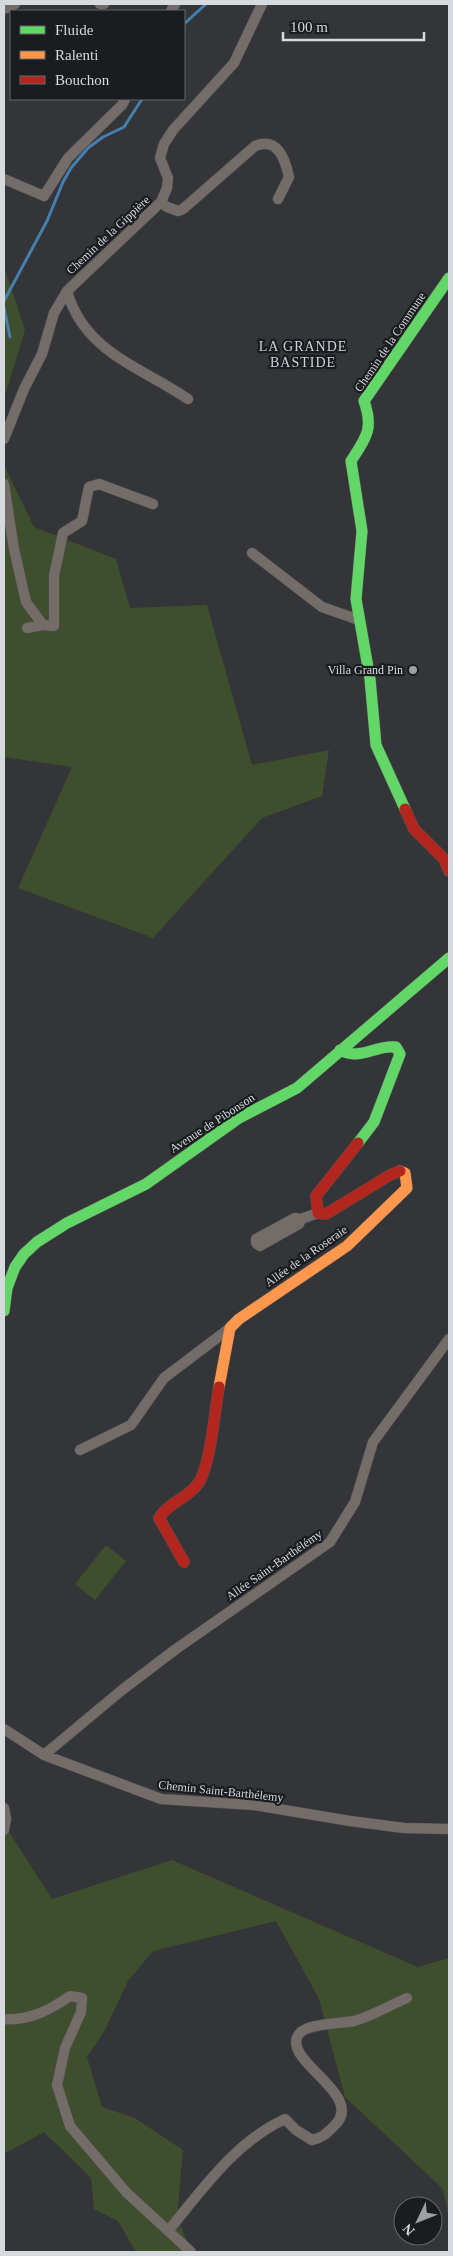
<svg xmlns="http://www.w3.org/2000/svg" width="453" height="2256" viewBox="0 0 453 2256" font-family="Georgia,serif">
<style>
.green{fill:#3f4e2d}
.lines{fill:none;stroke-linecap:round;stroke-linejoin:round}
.stream{stroke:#447faf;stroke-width:3}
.street-casing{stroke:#515355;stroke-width:11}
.fast-casing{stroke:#515355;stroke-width:12}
.slow-casing{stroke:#515355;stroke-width:12}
.jam-casing{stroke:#515355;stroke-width:12}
.street{stroke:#746c69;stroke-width:10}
.fast{stroke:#63d668;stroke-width:11}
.slow{stroke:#ff974d;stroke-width:11}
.jam{stroke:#b3261e;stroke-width:11}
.poi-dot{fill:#9da0a3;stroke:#1a1c1f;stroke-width:2}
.labels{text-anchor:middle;stroke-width:4.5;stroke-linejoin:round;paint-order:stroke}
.street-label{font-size:12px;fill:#d6d9dd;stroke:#1a1c1f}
.poi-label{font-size:12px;fill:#d6d9dd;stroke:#1a1c1f;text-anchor:end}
.neighbourhood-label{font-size:14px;letter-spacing:1px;fill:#ccd2da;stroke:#1a1c1f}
</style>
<rect width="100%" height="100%" fill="#333538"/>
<path class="green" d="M5,269L25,330L4,399V274Z
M4,465L34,527L116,559L130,608L207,605L252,765L329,750L322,796L262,818L153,938L18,888L72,767L4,757Z
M106,1545L126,1561L95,1600L75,1584Z
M4,1824L52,1899L172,1860L418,1967L449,1958V2219L443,2189L345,2097L319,1999L276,1921L153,1951L128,1981L105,2030L87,2057L102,2107L135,2118L183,2150L177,2218L192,2252H136L118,2221L94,2209L91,2178L44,2132L4,2154Z"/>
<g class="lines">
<path class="stream" d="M184,24L206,4
M4,301L47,221L63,182L71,168L88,148L103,137L124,127L142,99
M4,308L10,337"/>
<g class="street-casing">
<path id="street" d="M100,4H104
M4,9L15,4
M171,11L175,4
M4,179L44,196L68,158L122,105L125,99
M161,202L167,207L178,211L183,209L255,146C278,137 285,159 289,177L278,199
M188,399C141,367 84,352 67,291L161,202L167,188L168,178L160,158L164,144L173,130L234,63L262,4
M4,439L24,389L42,354L54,313L67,291
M4,484L14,549L26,602L43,625
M252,553L322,607L359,620
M27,628L43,625L54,626V576L63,533L82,521L89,487L99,484L153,504
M301,1219L299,1224L260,1246L256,1243V1239L295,1218L301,1219L318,1213
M80,1450L131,1425L164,1378L230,1328
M4,1729L44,1755L161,1799L254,1805L350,1821L404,1828L449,1829
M44,1755L122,1690L176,1649L330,1542L355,1502L373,1442L449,1339
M4,1808L6,1819L4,1830
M4,2019C29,2021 50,2010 70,1996L82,1998L81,2012L65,2048L57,2085L70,2126L126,2192L191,2252
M168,2231C202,2190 235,2142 285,2119L296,2130L312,2140C322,2138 326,2134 334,2126C368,2095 279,2060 299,2034C307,2023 340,2024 354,2021C372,2016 390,2005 407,1998"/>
</g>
<g class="fast-casing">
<path id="fast" d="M405,809L376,745L370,679L356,599L362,531L351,461C366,438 374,429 364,401L449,278
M340,1050C360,1061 375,1045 396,1047L400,1054L374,1122L358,1143
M4,1311L7,1288L15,1267L24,1254L37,1242L67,1223L146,1184L239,1118L297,1088L449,958"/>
</g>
<g class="slow-casing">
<path id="slow" d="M219,1387L230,1328L239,1319L347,1246L407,1188L405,1173L400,1171"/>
</g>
<g class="jam-casing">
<path id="jam" d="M405,809L414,829L444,859L449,871
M358,1143L316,1196L318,1213L326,1214L390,1175L400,1171
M184,1562L159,1518C168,1503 186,1499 197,1485C210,1470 215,1409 219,1387"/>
</g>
<use href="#street" class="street"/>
<use href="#fast" class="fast"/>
<use href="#slow" class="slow"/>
<use href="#jam" class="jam"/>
</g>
<circle class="poi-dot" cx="413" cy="670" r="5"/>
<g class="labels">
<g class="street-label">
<text transform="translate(108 235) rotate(-43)" y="4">Chemin de la Gippière</text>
<text transform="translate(390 342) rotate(-56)" y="4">Chemin de la Commune</text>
<text transform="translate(212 1123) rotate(-33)" y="4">Avenue de Pibonson</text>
<text transform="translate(306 1256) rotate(-35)" y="4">Allée de la Roseraie</text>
<text transform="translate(274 1565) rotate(-35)" y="4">Allée Saint-Barthélémy</text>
<text transform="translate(221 1791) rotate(6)" y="4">Chemin Saint-Barthélemy</text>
</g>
<g class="poi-label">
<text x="403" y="674">Villa Grand Pin</text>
</g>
<g class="neighbourhood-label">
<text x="303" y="351">LA GRANDE<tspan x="303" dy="16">BASTIDE</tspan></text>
</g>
</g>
<rect width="453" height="2256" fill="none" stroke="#d6d9dd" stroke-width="10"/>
<rect x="10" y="10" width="175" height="90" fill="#1a1c1f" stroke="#65686b"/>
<rect x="20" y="26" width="25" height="8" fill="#63d668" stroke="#65686b"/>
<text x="55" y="35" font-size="15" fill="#d6d9dd">Fluide</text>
<rect x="20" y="51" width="25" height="8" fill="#ff974d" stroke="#65686b"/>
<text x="55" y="60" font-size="15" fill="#d6d9dd">Ralenti</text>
<rect x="20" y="76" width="25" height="8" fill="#b3261e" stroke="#65686b"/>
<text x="55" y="85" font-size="15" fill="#d6d9dd">Bouchon</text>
<g transform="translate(418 2221) rotate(227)"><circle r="24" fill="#1a1c1f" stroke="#65686b"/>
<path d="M0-4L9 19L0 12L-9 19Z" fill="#9da0a3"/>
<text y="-8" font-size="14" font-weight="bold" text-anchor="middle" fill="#d6d9dd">N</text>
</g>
<path d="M283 32v8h141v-8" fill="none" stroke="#d6d9dd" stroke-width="2.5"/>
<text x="290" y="32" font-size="15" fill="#d6d9dd" stroke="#1a1c1f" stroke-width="4" paint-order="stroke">100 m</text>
</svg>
